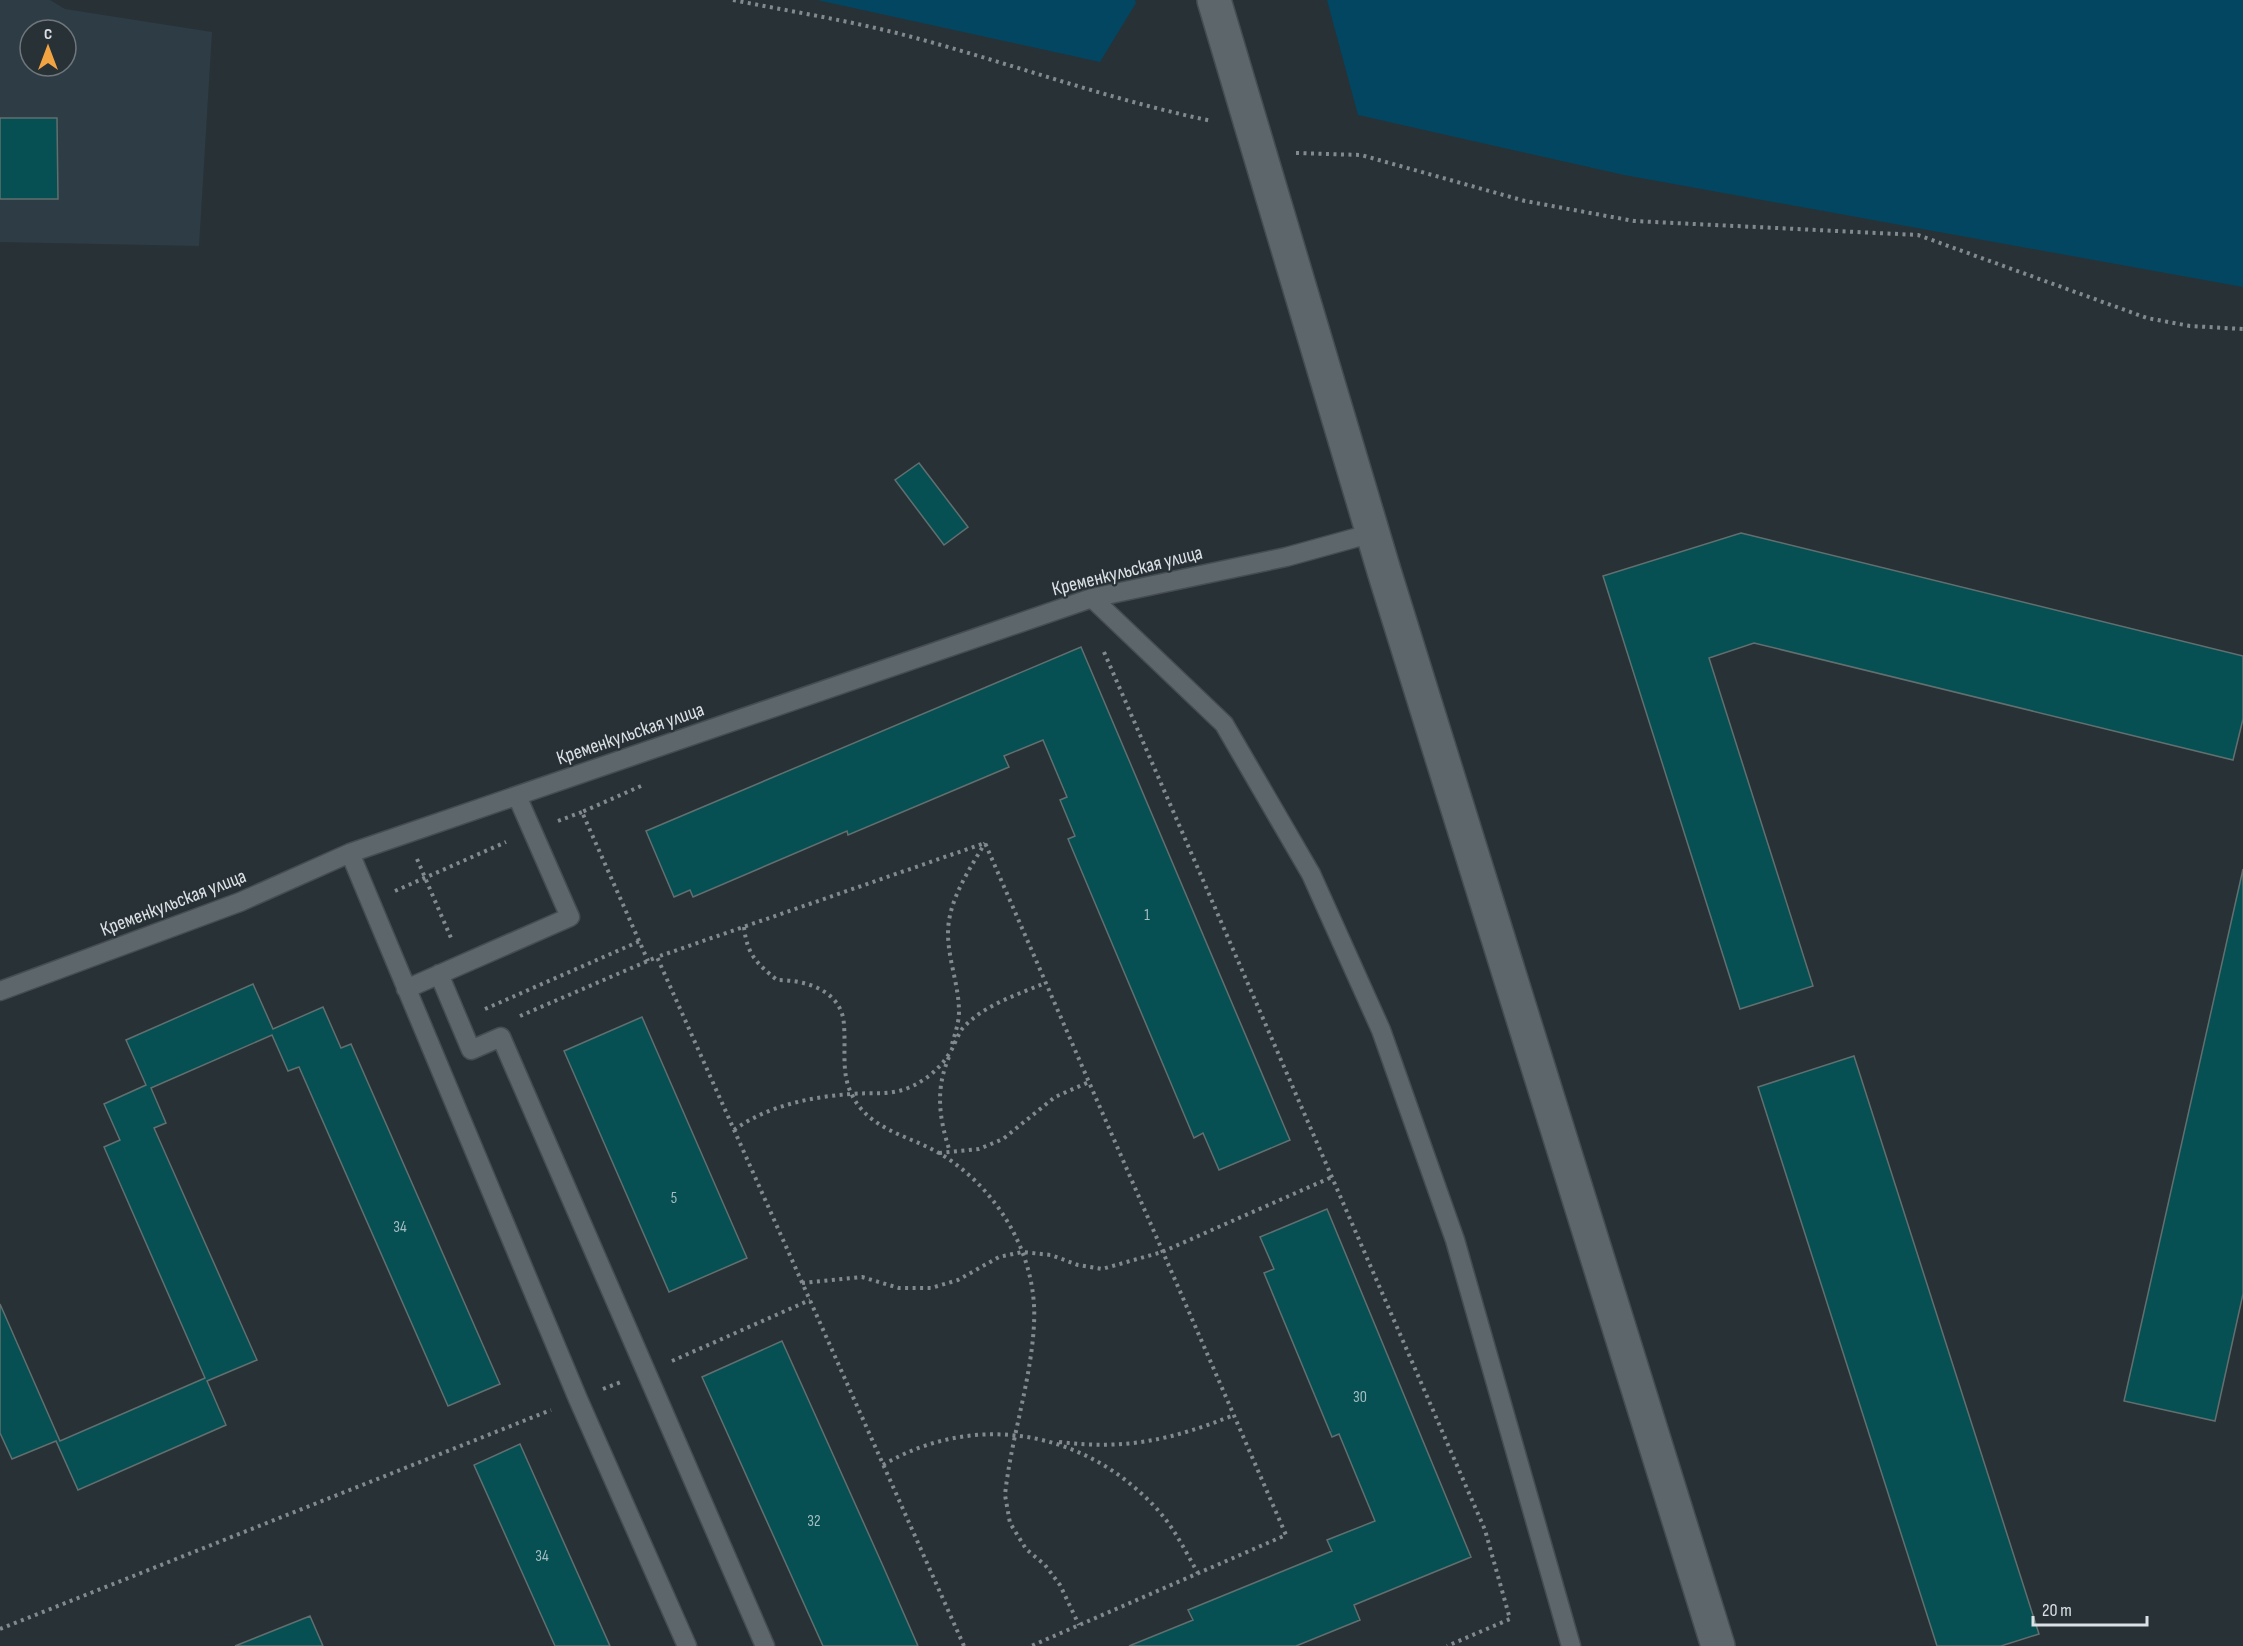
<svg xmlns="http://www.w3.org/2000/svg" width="2243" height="1646" viewBox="0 0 2243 1646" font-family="'Sofia Sans Condensed',sans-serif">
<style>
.built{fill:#2d3c45;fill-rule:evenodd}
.green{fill:#034661}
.building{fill:#065054;stroke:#626f6f;stroke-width:1.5}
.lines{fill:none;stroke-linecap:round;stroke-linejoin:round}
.service-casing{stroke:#464d52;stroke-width:21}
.tertiary-casing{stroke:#464d52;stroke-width:36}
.path{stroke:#838a8f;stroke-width:4;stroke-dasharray:3 4.5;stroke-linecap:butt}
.service{stroke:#5c666b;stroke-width:18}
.tertiary{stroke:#5c666b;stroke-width:33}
.labels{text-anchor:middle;stroke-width:4.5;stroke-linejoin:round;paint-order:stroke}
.number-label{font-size:16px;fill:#a6bdc1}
.street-label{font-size:20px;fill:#dce1e5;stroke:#283136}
</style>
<rect width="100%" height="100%" fill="#283136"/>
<path class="built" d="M0,0H50L65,9L212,32L199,246L0,242ZM30,30H66V66H30Z"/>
<path class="green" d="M817,0H1135L1136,3L1100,62Z
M1327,0H2243V287L1624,175L1358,115Z"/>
<path class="building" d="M0,118H57L58,199H0Z
M919,463L968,527L944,545L895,480Z
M1741,533L2243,656V719L2233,760L1754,643L1709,658L1813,986L1740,1009L1603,576Z
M1081,647L1290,1140L1219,1170L1203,1133L1194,1138L1068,839L1075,836L1060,800L1067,797L1043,740L1004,756L1009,767L848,835L847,831L693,897L690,890L674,897L646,831Z
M2243,869V1294L2215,1421L2124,1401Z
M253,984L273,1029L323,1007L341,1048L351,1044L500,1384L448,1406L299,1067L288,1071L272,1035L151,1088L166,1123L154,1128L257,1360L207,1381L226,1425L78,1490L56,1441L12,1459L0,1433V1304L60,1441L205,1378L104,1147L120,1140L104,1104L146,1085L126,1040Z
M642,1017L747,1258L669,1292L564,1051Z
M1854,1056L2039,1634L2001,1646H1937L1758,1087Z
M1327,1209L1471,1557L1354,1605L1360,1620L1296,1646H1129L1193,1620L1188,1610L1332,1551L1327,1540L1375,1521L1339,1434L1332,1437L1264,1273L1274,1269L1260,1237Z
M782,1341L883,1566L918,1646H823L702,1377Z
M520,1444L610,1646H555L474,1465Z
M310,1616L323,1646H235Z"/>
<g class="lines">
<g class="service-casing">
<path id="service" d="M1092,598L1224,724L1311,874L1381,1030L1455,1240L1571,1646
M350,853L578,1399L687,1646
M439,974L471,1050L501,1037L765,1646
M406,989L570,917L517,796
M0,991L240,902L350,853L1092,598L1286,557L1373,533"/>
</g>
<g class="tertiary-casing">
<path id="tertiary" d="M1214,0L1384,571L1718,1646"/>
</g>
<path class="path" d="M733,0C793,12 853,21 912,37C1013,64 1110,100 1212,121
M1296,153L1361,155L1525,201L1634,221L1918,235L2147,318L2190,326L2243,329
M1104,652L1485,1530L1510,1619L1447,1646
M641,786L582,812L648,961
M558,821L582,812
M417,859L451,938
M395,891L506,842
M744,927C747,954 756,963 777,980C805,980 843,990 844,1026C846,1048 841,1072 851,1093C868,1130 908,1135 939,1153C998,1188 1038,1256 1034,1324C1031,1382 1011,1438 1005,1495L1010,1523L1026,1549L1045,1565L1060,1585L1079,1625
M485,1009L640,941
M520,1016L657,957
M952,1044C955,1034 959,1022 959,1012C959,985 948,960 948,933C948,901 969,870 985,843
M949,1057C935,1090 939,1118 950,1152
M734,1130C767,1106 810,1097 850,1094C871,1092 888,1096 908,1088C927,1080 942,1067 952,1049C955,1043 958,1035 962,1029C983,1005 1017,995 1045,983
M939,1153L979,1149L1003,1139L1055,1097L1089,1082
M802,1283L862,1277L899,1288H931L958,1280L999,1257L1022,1252L1051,1255L1078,1265L1102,1269L1162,1252L1332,1177
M672,1361L810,1300
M603,1389L621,1382
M1059,1442C1127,1450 1171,1440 1234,1415
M883,1465C975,1411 1084,1430 1156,1508C1174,1527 1185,1551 1198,1573
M0,1629L551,1410
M964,1646L657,957L985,843L1286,1535L1031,1646"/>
<use href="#service" class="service"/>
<use href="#tertiary" class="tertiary"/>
</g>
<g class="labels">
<g class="number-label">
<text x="1147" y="920">1</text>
<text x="674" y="1203">5</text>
<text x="400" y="1232">34</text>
<text x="1360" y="1402">30</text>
<text x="814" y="1526">32</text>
<text x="542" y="1561">34</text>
</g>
<g class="street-label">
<text transform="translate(1127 570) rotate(-14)" y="7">Кременкульская улица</text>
<text transform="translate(630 733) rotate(-19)" y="7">Кременкульская улица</text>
<text transform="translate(173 902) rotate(-21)" y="7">Кременкульская улица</text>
</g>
</g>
<g transform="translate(48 48)"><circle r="28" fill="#283136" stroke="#70777c" stroke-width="1.5"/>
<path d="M0-4.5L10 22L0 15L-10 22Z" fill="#f3a442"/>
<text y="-9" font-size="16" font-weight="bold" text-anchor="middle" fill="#dce1e5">С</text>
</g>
<path d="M2033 1616v9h114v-9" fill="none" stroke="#dce1e5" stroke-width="3"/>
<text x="2042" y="1616" font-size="18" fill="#dce1e5" stroke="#283136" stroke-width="4.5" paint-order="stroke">20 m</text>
</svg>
